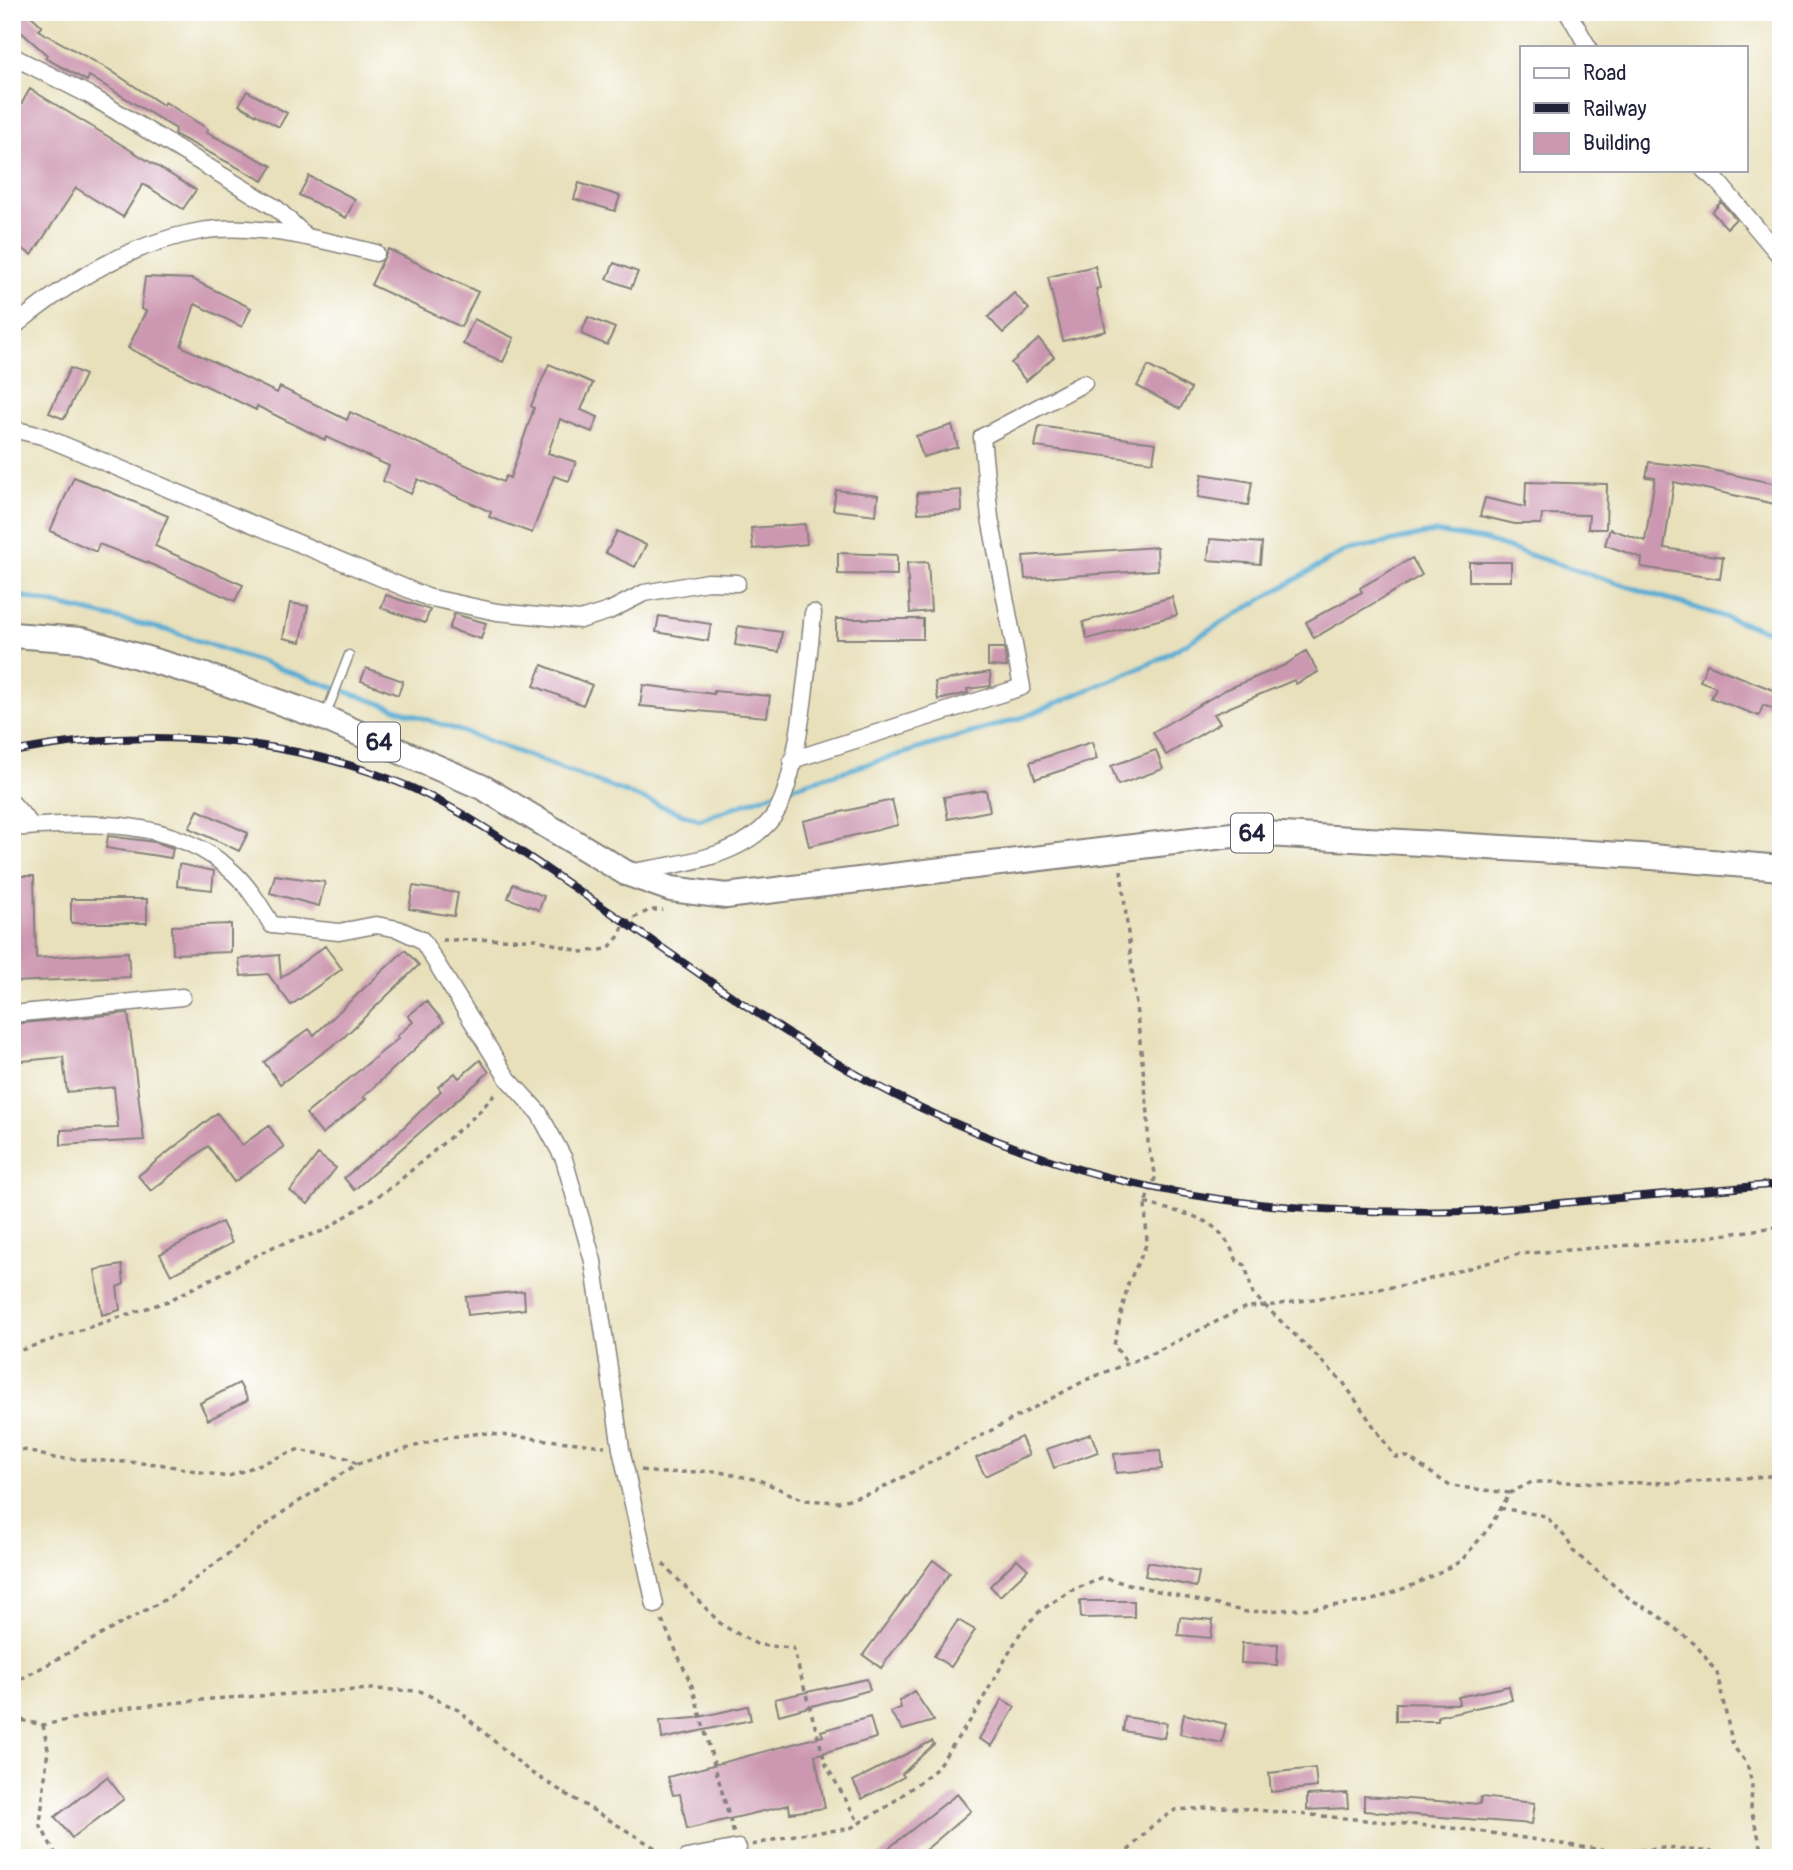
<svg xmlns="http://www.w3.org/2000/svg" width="1793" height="1870" viewBox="0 0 1793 1870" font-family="Pangolin,sans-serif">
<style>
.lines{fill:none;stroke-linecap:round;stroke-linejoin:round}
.stream{stroke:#56abd2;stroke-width:5}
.building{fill:#cc97b0}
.lane-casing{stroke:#85817b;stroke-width:11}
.street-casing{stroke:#85817b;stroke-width:19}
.primary-casing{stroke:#85817b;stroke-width:28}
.path{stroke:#85817b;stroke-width:3.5;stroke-dasharray:5 5;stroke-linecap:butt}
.lane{stroke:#fff;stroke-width:8}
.street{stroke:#fff;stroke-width:16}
.primary{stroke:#fff;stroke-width:24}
.rail-casing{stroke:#22223b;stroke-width:8}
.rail{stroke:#fff;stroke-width:5;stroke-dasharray:16;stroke-linecap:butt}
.labels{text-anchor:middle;stroke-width:6;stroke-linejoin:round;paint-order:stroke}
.shield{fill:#fff;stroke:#646476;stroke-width:2}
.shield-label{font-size:23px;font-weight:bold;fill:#22223b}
</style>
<rect width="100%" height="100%" fill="#fff"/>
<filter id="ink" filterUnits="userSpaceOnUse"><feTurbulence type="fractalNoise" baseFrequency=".0143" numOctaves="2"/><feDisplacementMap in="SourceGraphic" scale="14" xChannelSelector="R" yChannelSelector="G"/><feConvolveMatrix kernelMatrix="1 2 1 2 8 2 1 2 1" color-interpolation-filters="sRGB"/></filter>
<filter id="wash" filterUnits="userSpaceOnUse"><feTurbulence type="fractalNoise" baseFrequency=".00686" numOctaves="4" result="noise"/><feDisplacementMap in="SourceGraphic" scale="28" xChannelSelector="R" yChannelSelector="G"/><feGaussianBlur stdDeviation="1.57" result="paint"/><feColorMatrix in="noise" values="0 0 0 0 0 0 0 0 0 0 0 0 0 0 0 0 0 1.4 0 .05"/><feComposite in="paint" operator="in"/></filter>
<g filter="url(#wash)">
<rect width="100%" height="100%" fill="#e8e0bb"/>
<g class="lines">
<path class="stream" d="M12,594L170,631L475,736L699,820L785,789L1024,717L1158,660L1343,552L1435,532L1483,540L1781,635"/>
</g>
<g id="blocks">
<path class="building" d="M12,12H27L42,26L38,30L110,70L163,105L165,102L208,129L206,132L272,166L263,181L174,134L176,129L89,76L87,81L45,58L47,55L12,24Z
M30,89L196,190L183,209L143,184L123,217L76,188L32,255L12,242V120Z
M247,91L287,113L279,127L239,105Z
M309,176L355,199L346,218L299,195Z
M579,183L620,196L615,211L574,199Z
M1721,202L1736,219L1727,228L1712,212Z
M388,249L478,292L461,327L371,285Z
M614,263L638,272L631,288L607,279Z
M1095,266L1100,288L1096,289L1106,331L1063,341L1048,277Z
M145,277L192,279L251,308L242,327L195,304L181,346L277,393L280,387L347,420L350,412L503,482L506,476L510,478L534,408L531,406L549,364L593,383L581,410L598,417L592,432L560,419L548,453L576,462L569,481L554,476L532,533L489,517L491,512L418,479L411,494L383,481L389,466L326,437L325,440L257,406L256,410L128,348L146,311L141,309Z
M1014,293L1029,309L1003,333L988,317Z
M588,317L615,328L607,345L581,334Z
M474,319L514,338L503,362L463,344Z
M1039,339L1054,357L1026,381L1011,363Z
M1148,366L1191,389L1180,409L1137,386Z
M70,368L85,375L64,419L49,413Z
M952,425L958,447L923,457L916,436Z
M1039,426L1156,443L1153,462L1035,447Z
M1649,462L1702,468L1781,485L1779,505L1674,482L1664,548L1723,557L1720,579L1641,567L1642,558L1605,545L1610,529L1645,541L1655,478L1646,477Z
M1202,474L1252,482L1248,505L1198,497Z
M74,477L168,516L155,546L243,585L235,601L148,563L99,544L96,552L50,531Z
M1526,482L1607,484L1606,529H1588L1589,515L1542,514L1541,524H1515L1480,516L1485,498L1525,507Z
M836,490L878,495L876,515L833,510Z
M961,490L962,511L918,513L917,493Z
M805,524L807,544L753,549L751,528Z
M617,531L646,545L635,567L606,553Z
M1210,539L1262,543L1260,564L1208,560Z
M1157,547L1158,570L1025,579L1023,556Z
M838,553L897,555V575L838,574Z
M1412,558L1422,575L1314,638L1306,622L1362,592L1360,588Z
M928,562L931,611L910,613L907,563Z
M1469,562H1511V581H1469Z
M386,595L430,610L425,623L381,608Z
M1172,597L1177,615L1087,639L1083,622Z
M290,603L308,606L301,642L283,638Z
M454,614L486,623L481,639L449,629Z
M659,616L711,624L708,641L656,632Z
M836,619H923V639H836Z
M738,626L782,632L779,652L735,645Z
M988,648H1004L1007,667L988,666Z
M1306,651L1318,672L1296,684L1294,680L1214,714L1220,723L1166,755L1153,732L1225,690L1285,665Z
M1707,664L1781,693V712L1763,705L1759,716L1711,698L1716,687L1700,681Z
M542,665L592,685L583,705L534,686Z
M366,668L403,681L398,695L361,681Z
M990,672L991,686L967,689L968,693L938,700L935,682Z
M643,685L714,694V691L770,696L767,717L640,706Z
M1092,742L1097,759L1035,779L1030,762Z
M1156,750L1163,769L1118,785L1111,766Z
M986,790L990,811L948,819L944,797Z
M892,800L898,825L809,846L803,821Z
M198,810L248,833L239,851L189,828Z
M108,836L155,842L173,848L171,858L106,848Z
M179,864L214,871L212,890L177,886Z
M275,875L325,882L319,906L270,893Z
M14,876H34L36,958L128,952L130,977L12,982V967H16Z
M513,884L544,896L539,910L508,898Z
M413,886L458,893L454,916L409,909Z
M71,899H147V923H71Z
M231,924V952L173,954L172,926Z
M325,946L342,969L291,1005L268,974L241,976L239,959L279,955L281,978Z
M405,950L419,965L343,1038L280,1084L264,1062L309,1029L314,1035Z
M426,1001L444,1022L363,1097L366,1099L322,1134L306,1114L399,1038L397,1036L413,1022L408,1016Z
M128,1013L144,1140L61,1145V1130L118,1128L114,1087L67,1092L63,1057L12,1062V1024Z
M480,1060L489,1072L354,1190L344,1178L399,1132L441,1091L438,1087L455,1073L459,1078Z
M217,1113L242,1145L269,1126L284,1147L234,1182L208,1146L151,1191L138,1176Z
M318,1154L336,1168L308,1204L290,1191Z
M222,1222L232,1243L171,1275L160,1254Z
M122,1265L124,1284L117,1287L120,1310L102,1315L95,1270Z
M524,1291L525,1309L468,1315L466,1297Z
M239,1383L248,1400L208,1420L200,1403Z
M1091,1434L1098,1452L1054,1468L1047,1449Z
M1021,1437L1029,1455L985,1476L976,1458Z
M1160,1450L1162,1469L1116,1473L1114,1454Z
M1017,1559L1028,1569L1000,1596L990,1586Z
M933,1560L950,1573L881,1668L863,1655Z
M1148,1562L1199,1572L1196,1587L1145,1576Z
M1080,1601H1134V1617L1081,1618Z
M1180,1617L1213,1620L1211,1638L1178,1635Z
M958,1620L975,1630L951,1667L934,1656Z
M1242,1643L1278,1644L1277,1665L1241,1663Z
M867,1679L870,1690L779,1715L775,1699Z
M1509,1686L1512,1700L1438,1716V1721H1396V1703L1459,1704L1458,1697Z
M914,1691L934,1721L903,1730L890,1712L901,1708L899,1701Z
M1002,1699L1015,1707L992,1746L979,1739Z
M748,1706L751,1720L662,1739L660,1721L695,1718Z
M1184,1714L1226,1724L1222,1743L1180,1734Z
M870,1717L876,1738L815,1755L825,1808L790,1813L789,1805L687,1829L680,1794L673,1795L668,1777L823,1736L821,1731Z
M1125,1717L1167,1723L1164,1738L1123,1731Z
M932,1741L934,1744L902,1774L904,1777L862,1799L853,1781Z
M1315,1768L1317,1787L1271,1792L1269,1773Z
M107,1777L124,1799L72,1838L55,1817Z
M1347,1793L1348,1808L1307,1810V1795Z
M957,1794L971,1811L929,1847L914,1858H876Z
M1364,1796L1480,1804L1481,1797L1535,1803L1532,1824L1364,1811Z"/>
</g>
</g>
<g filter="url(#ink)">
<use href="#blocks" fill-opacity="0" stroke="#85817b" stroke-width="2"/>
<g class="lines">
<g class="lane-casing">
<path id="lane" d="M326,714L349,655"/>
</g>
<g class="street-casing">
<path id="street" d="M1568,12L1588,47
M12,56L89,95L276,208L307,237
M1704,170L1718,182L1781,257
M12,328C66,283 131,243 201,231C255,222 324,240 376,253
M12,429L42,436L427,597L497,612L580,620L609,611L644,593L708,582L737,583
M792,760L1022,687L990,518L982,437L1084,383
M12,803L32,826
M12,828C89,822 173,816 234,873C249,887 261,907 272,925L339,932L376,925L398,929L422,940L508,1079L539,1113L564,1159L593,1261L621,1449L655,1605
M632,872C679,864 742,858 773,817C799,783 808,658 813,613
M12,1014L182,997
M687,1858L738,1848"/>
</g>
<g class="primary-casing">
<path id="primary" d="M12,635L82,640L209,677L324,718L484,788L626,873L671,889L726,896L1249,833L1640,856L1781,868"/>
</g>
<path class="path" d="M1121,870L1148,1114V1145L1156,1176L1145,1203L1147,1243L1128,1284L1114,1345L1128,1364
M442,940L536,939L582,952L608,949L619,936L625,922L650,910H663
M1145,1203C1191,1217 1217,1213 1237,1261L1245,1265L1253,1294L1343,1382L1395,1457H1408L1450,1486L1510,1493
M12,1353L168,1301L275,1246L323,1231L392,1187L476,1115L498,1091
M12,1447L54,1458L159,1464L227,1477L297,1450L347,1458L357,1464
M641,1470L658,1473L714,1471L759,1480L804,1500L838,1502L875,1492L1088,1379L1151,1354L1246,1307L1267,1306L1412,1284L1519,1254L1681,1241L1781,1226
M1500,1508L1546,1516L1567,1539L1573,1551L1629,1598L1659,1616L1696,1645L1717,1673L1733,1746L1747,1763L1752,1784L1751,1810L1763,1853
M663,1564L722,1625L758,1645L793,1648L826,1765L859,1823
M662,1620L692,1686L734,1834
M12,1684L175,1594L286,1510L357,1464L442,1438L482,1433L605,1446
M12,1718L43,1725L132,1707L211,1699L371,1689L420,1691L458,1710L530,1772L672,1858
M43,1725L48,1749L40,1825L58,1858
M752,1845L799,1834L849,1829L888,1806L935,1770L972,1718L1022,1630L1040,1611L1070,1591L1103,1578L1247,1612L1315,1608L1370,1601L1416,1584L1461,1561L1489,1528L1510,1493L1532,1482L1682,1483L1781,1475
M1121,1858L1152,1826L1175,1810L1225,1807L1472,1830L1614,1852L1664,1848L1781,1857"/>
<use href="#lane" class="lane"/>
<use href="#street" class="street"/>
<use href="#primary" class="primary"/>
<g class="rail-casing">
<path id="rail" d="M12,752C143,726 289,735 412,788C473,815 534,861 589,898C668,950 744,1008 825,1056C889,1095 960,1128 1030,1153C1169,1204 1323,1215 1469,1211C1504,1210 1539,1205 1573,1202C1642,1196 1712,1190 1781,1184"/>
</g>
<use href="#rail" class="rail"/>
</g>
</g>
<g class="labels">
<g class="shield">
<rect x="358" y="722.5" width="42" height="39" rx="5"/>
<rect x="1231" y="813.5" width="42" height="39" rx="5"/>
</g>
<g class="shield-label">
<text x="379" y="750">64</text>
<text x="1252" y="841">64</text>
</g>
</g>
<rect width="1793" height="1870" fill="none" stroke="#fff" stroke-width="42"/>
<rect x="1520" y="46" width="228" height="126" fill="#ffffff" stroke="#a7a7b1" stroke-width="2"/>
<rect x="1534" y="68" width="35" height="10" fill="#ffffff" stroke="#a7a7b1" stroke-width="2"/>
<text x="1583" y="80" font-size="21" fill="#22223b">Road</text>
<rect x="1534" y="103" width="35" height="10" fill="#22223b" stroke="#a7a7b1" stroke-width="2"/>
<text x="1583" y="116" font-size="21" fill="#22223b">Railway</text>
<rect x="1534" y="133" width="35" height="21" fill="#cc97b0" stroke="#a7a7b1" stroke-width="2"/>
<text x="1583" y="150" font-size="21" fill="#22223b">Building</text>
</svg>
